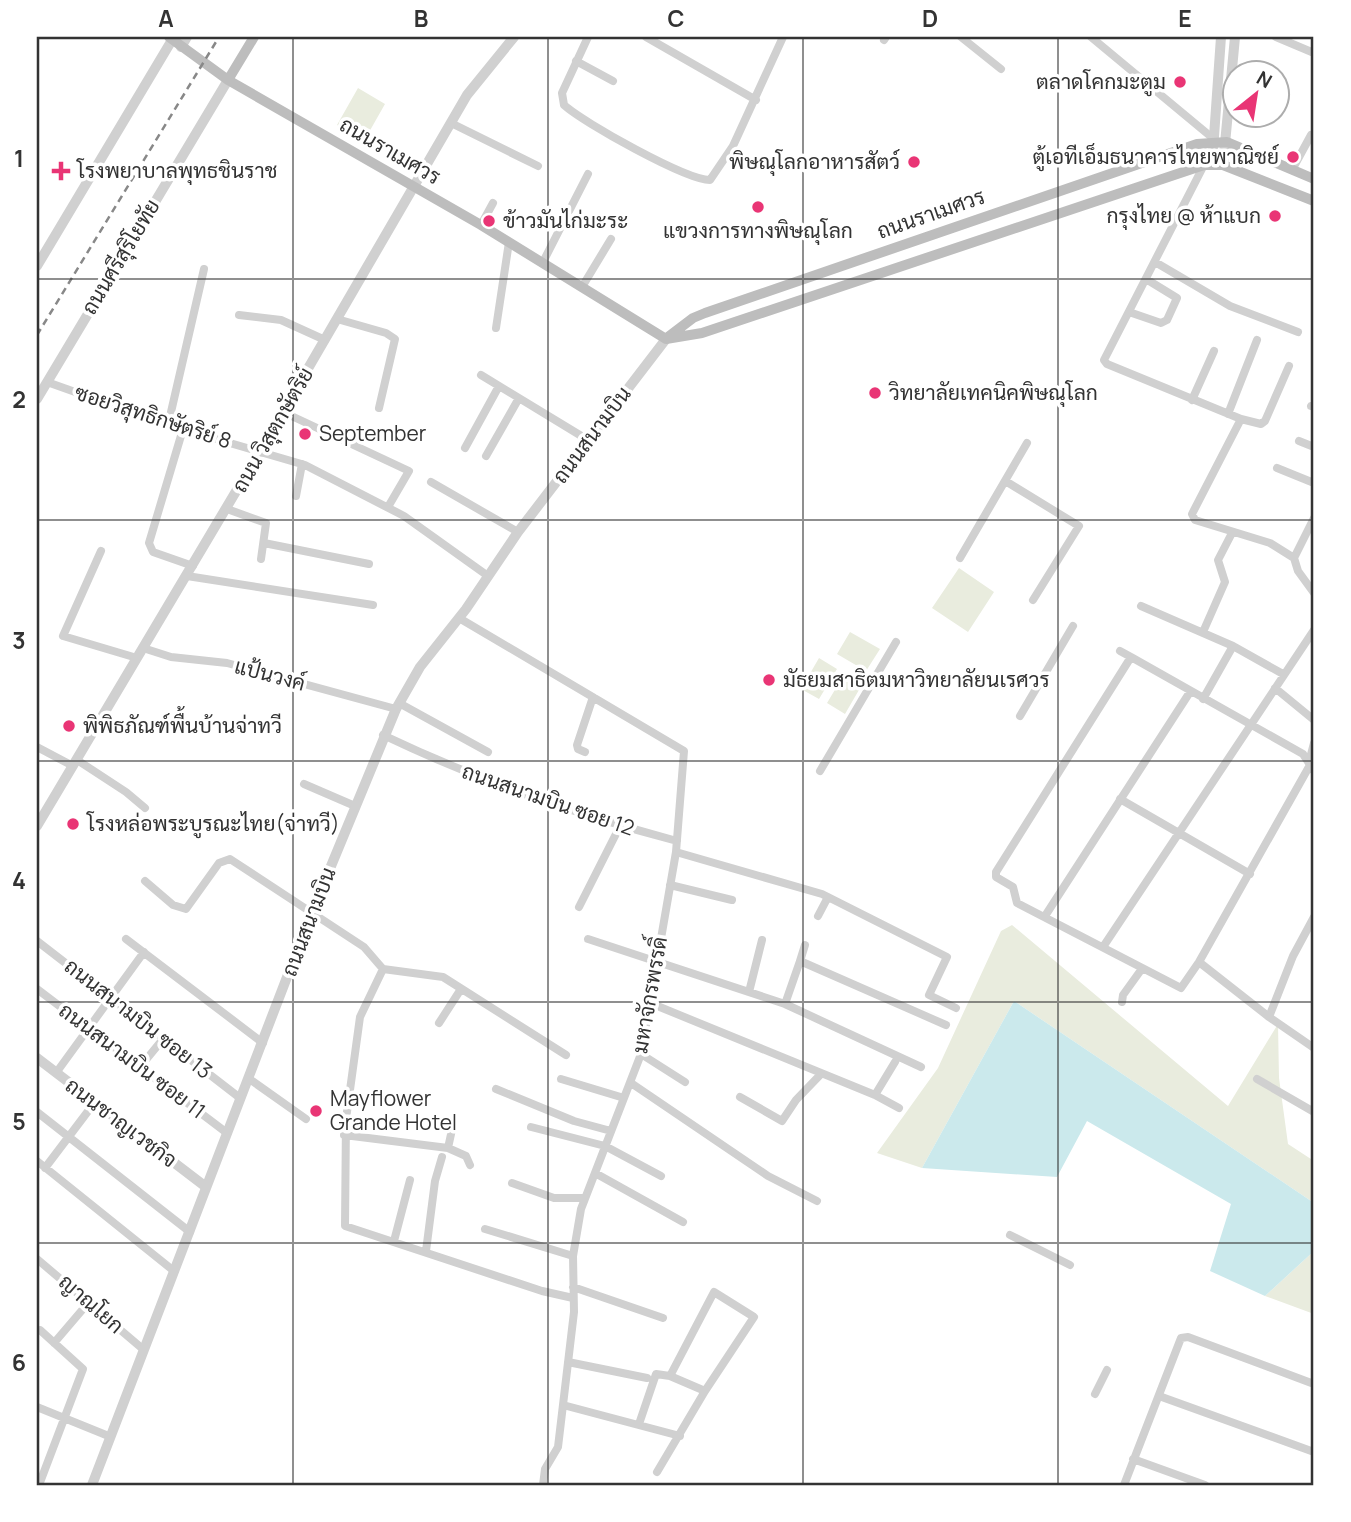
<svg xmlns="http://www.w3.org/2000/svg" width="1351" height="1522" viewBox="0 0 1351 1522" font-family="Manrope,Sarabun,sans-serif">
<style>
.green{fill:#e9ecde}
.water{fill:#cbe9ec}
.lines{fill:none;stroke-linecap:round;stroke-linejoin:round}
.minor{stroke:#d0d0d0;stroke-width:8}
.tertiary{stroke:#d0d0d0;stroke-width:10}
.secondary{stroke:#bdbdbd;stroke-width:10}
.rail{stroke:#888;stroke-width:2.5;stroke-dasharray:7 5;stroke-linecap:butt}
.grid{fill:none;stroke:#333;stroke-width:2;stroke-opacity:0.55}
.poi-dot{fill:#e93575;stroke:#fff;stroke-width:2.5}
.labels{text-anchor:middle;stroke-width:7;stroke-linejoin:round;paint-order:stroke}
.poi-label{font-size:21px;fill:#333;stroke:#fff;text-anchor:start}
.street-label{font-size:21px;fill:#333;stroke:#fff}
.neatline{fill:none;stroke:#333;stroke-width:2.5}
.grid-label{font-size:23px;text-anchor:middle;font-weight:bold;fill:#333}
</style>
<rect width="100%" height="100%" fill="#fff"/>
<path class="green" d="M358,88L385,104L364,141L337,125Z
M959,568L994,592L968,632L932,608Z
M850,632L880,649L866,671L837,654Z
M819,658L837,669L819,699L801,689Z
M845,673L863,683L845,714L827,703Z
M1012,925L1228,1106L1278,1024L1279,1078L1288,1144L1314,1161V1203L1014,1001L922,1168L877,1153L938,1068L1001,931Z
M1314,1251V1314L1265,1296Z"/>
<path class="water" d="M1014,1001L1314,1203V1251L1265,1296L1210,1271L1231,1204L1087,1121L1057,1177L922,1168Z"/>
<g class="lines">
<path class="minor" d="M588,37L562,93L564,105C584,123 686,180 710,180L733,146L783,37
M646,37L756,100
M961,37L1001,69
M1091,37L1215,140
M1276,37L1314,53
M884,40L886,37
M576,61L613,81
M451,123L538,166
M1204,165L1104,360L1107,364L1241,419L1192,514L1195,520L1270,543L1294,558L1298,571L1314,593
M1292,170L1311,135
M481,225L493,203
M543,262L588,174
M1155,262L1230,306L1298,332
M582,287L611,239
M1129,312L1161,323L1167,320L1177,298L1146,279
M239,315L281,320L325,340
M337,319L386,333L395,339L379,408
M496,328L509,242
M481,375L588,440
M47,382L168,425L305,465L404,516L488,576
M1192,400L1214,351
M1311,406L1314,407
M283,412L409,471L388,507
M1228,414L1257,340
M1241,419L1261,424L1265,421L1289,366
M168,425L204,269
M183,429L149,543L153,552L193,566
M1299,441L1314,447
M465,448L499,386
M486,456L519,398
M1277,468L1314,483
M431,482L518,532
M1007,482L1079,526L1033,600
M296,496L302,464
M227,509L266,523L261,559
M264,543L369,564
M101,551L63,636L137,658
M960,558L1027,443
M1294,558L1314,518
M187,576L373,605
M1141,606L1233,646L1203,699
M459,618L684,751L676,852L641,1054L581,1209L573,1256L574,1312L558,1447L545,1469L543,1485
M1203,632L1225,582L1218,560L1232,533
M1233,646L1283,674
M143,648L171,657L227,663L396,709
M1120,651L1131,657L996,872V877L1013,887L1017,903L1181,988L1199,962L1310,765
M1131,657L1303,754L1314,771
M1275,688L1314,720
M399,703L488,752
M1020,716L1073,626
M383,735C482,782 572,813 677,841
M37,747L73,766
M585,752L578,749L577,745L593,697
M77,760L126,792L145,808
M1309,762L1314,743
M820,771L896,642
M304,784L355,806
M1120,799L1250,874
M676,852L822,894L947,957L929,995L956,1008
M145,881L173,905L186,909L219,863L230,859L364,947L383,969L360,1017L346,1119L345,1226L542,1291L573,1298
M670,885L732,900
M579,907L620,826
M818,916L828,897
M1045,916L1190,692
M126,939L263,1043
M588,939L785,1004L921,1067
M37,941L240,1098
M1103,947L1314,630
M800,961L805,945
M1199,962L1269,1017L1293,956L1314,917
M383,969L443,977L566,1055
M37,989L227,1133
M749,992L762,940
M1122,1002L1123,995L1141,970
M650,1003L875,1095L899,1108
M785,1004L800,961L946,1025
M1269,1017L1314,1048
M439,1023L461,989
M641,1054L685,1082
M140,1067L163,1039
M56,1073L144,952
M248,1078L306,1119
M561,1079L624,1098
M1257,1079L1314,1112
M631,1083L768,1176L817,1201
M496,1089L574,1121L611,1131
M875,1095L895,1062
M740,1097L782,1121L796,1100L821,1074
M37,1112L190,1232
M531,1127L605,1146L661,1176
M344,1135L448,1148L466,1156L470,1165
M448,1148L453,1125
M37,1161L174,1271
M45,1168L95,1102
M595,1173L683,1222
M512,1183L554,1198H585
M485,1229L573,1256
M1010,1235L1070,1265
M394,1241L410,1180
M426,1251L435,1181L442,1157
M37,1259L144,1350
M573,1287L663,1318
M37,1331L40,1330L83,1369L39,1485
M54,1343L89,1302
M568,1362L647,1378
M1095,1394L1107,1370
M1159,1396L1314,1452
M563,1405L680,1436
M37,1407L111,1437
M639,1424L656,1374L670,1376L705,1391
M1133,1459L1205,1485
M657,1472L705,1391L754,1317L714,1292L670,1376
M1124,1485L1181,1338L1188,1337L1314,1384"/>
<path class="tertiary" d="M181,47L187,37
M1212,165L1221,37
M1223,165L1235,37
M37,266L172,40
M37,399L228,80
M37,826L260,451L467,95L514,37
M37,1058L206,1187
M92,1485L312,912L396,709L420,667L466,609L518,532L666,339"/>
<path class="secondary" d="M169,37L228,80L481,225L666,339L702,333L1204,165H1223L1314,201
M228,80L254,37
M668,337L693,318L705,313L1197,144L1227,142L1314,179"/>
<path class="rail" d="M37,335L219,37"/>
</g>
<path class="grid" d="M293,37V1485M548,37V1485M803,37V1485M1058,37V1485M37,279H1314M37,520H1314M37,761H1314M37,1002H1314M37,1243H1314"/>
<g class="poi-dot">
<circle cx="1180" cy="82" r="7"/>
<circle cx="1293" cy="157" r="7"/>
<circle cx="914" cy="162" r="7"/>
<path d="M57.5 160.5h7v7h7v7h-7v7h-7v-7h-7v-7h7z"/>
<circle cx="758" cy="207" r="7"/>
<circle cx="1275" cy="216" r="7"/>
<circle cx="489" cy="221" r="7"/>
<circle cx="875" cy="393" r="7"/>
<circle cx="305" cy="434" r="7"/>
<circle cx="769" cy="680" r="7"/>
<circle cx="69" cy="726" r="7"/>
<circle cx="73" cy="824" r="7"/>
<circle cx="316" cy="1111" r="7"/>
</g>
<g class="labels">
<g class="poi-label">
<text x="1166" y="89" text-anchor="end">ตลาดโคกมะตูม</text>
<text x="1279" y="164" text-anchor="end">ตู้เอทีเอ็มธนาคารไทยพาณิชย์</text>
<text x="900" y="169" text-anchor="end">พิษณุโลกอาหารสัตว์</text>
<text x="77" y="178">โรงพยาบาลพุทธชินราช</text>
<text x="1261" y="223" text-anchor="end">กรุงไทย @ ห้าแบก</text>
<text x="503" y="228">ข้าวมันไก่มะระ</text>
<text x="758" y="238" text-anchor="middle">แขวงการทางพิษณุโลก</text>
<text x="889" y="400">วิทยาลัยเทคนิคพิษณุโลก</text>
<text x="319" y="441">September</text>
<text x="783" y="687">มัธยมสาธิตมหาวิทยาลัยนเรศวร</text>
<text x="83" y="733">พิพิธภัณฑ์พื้นบ้านจ่าทวี</text>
<text x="87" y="831">โรงหล่อพระบูรณะไทย(จ่าทวี)</text>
<text x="330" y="1106">Mayflower<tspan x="330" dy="24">Grande Hotel</tspan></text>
</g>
<g class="street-label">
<text transform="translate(390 151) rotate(30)" y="7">ถนนราเมศวร</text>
<text transform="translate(931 214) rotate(-19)" y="7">ถนนราเมศวร</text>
<text transform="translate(121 257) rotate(-59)" y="7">ถนนศรีสุริโยทัย</text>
<text transform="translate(153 417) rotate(18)" y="7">ซอยวิสุทธิกษัตริย์ 8</text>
<text transform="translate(273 430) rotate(-60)" y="7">ถนน วิสุตกษัตริย์</text>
<text transform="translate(592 435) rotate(-53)" y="7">ถนนสนามบิน</text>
<text transform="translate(270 675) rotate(15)" y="7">แป้นวงค์</text>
<text transform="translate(548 800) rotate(19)" y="7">ถนนสนามบิน ซอย 12</text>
<text transform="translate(309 922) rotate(-69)" y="7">ถนนสนามบิน</text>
<text transform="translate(650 995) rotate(-80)" y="7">มหาจักรพรรดิ์</text>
<text transform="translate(138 1019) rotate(38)" y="7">ถนนสนามบิน ซอย 13</text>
<text transform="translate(132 1061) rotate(37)" y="7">ถนนสนามบิน ซอย 11</text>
<text transform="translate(121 1123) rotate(37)" y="7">ถนนชาญเวชกิจ</text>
<text transform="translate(91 1304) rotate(41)" y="7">ญาณโยก</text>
</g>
</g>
<rect width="1351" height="1522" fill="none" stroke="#ffffff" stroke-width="77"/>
<g transform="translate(1256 94) rotate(30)"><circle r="33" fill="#ffffff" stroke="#adadad" stroke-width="2"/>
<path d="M0-5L12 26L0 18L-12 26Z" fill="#e93575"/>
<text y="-10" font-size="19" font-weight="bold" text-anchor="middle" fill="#333333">N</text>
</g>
<rect x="38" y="38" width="1274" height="1446" class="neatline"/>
<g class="grid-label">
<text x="166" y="27">A</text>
<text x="421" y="27">B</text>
<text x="676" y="27">C</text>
<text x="930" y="27">D</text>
<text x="1185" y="27">E</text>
<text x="19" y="167">1</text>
<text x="19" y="408">2</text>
<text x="19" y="649">3</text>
<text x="19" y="889">4</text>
<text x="19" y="1130">5</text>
<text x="19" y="1371">6</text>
</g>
</svg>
